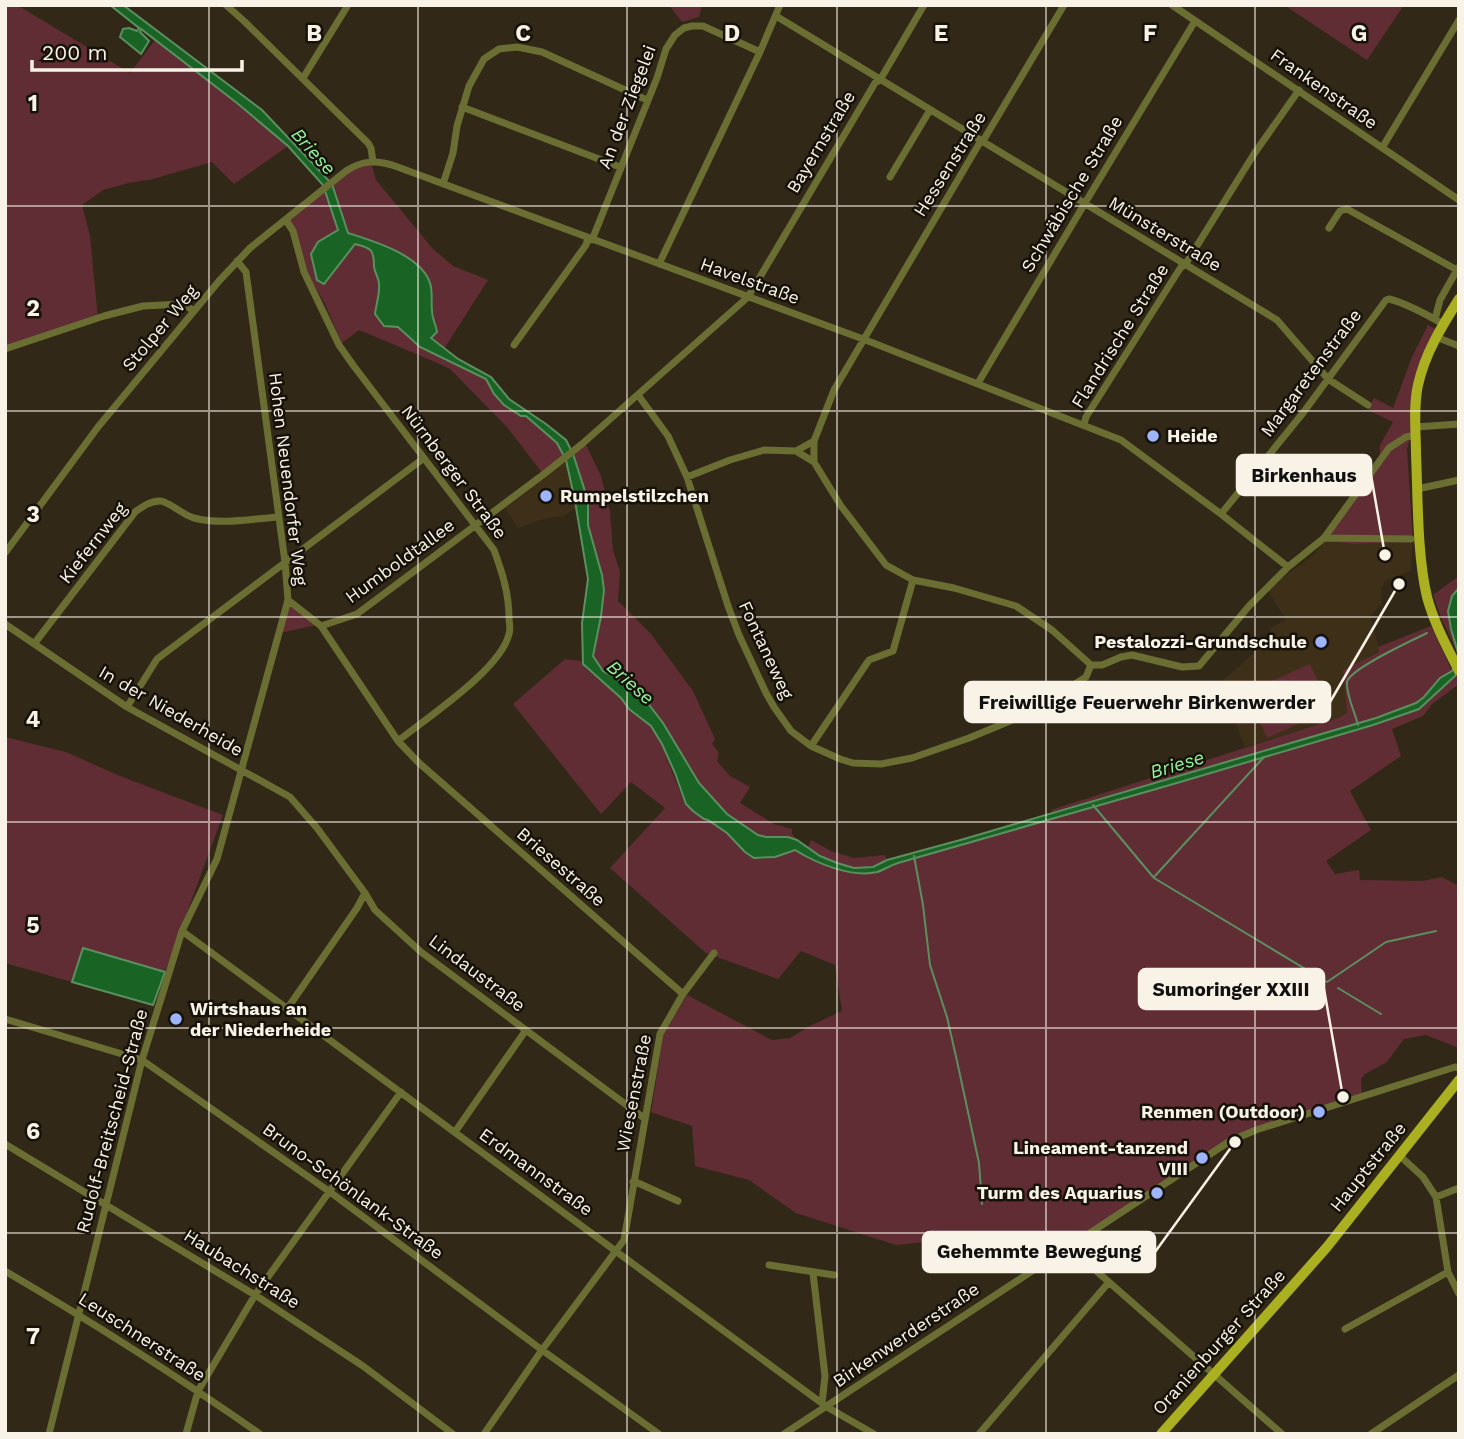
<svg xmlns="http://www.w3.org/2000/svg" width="1464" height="1439" viewBox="0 0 1464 1439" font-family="'Work Sans',sans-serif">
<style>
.built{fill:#3d2f18}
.green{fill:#602d35}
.water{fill:#196425;stroke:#5c8f5f;stroke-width:2}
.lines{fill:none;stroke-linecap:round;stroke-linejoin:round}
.stream{stroke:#5c8f5f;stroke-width:2}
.street{stroke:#6a6e33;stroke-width:7}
.primary{stroke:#aab020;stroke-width:10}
.grid{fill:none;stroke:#f9f2e7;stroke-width:2;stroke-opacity:0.55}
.poi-dot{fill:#9eb4fd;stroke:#16120a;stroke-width:2.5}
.labels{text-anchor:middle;stroke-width:5;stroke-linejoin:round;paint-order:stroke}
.street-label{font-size:18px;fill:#f9f2e7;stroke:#16120a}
.poi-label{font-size:18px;font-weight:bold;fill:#f9f2e7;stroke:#16120a;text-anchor:end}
.water-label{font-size:19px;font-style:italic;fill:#93f39a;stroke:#16120a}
.grid-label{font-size:23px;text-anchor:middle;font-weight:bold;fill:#f9f2e7;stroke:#16120a;stroke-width:5;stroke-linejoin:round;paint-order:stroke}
.leader{fill:none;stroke:#f9f2e7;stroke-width:2.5}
.callout-dot{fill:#f9f2e7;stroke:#16120a;stroke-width:2.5}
.callout{fill:#f9f2e7;stroke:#f9f2e7;stroke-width:2.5}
.callout-label{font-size:19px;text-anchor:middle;font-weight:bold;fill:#111}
</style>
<rect width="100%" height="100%" fill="#322817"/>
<path class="built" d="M566,460L576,508L563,516L544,519L518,528L504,507Z
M1324,540L1413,541L1411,571L1385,581L1381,589L1382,604L1370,616L1380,651L1343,671L1347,713L1338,718L1245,747L1220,683L1272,637L1270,628L1286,620L1268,591L1282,578L1314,555Z"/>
<path class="green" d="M5,5H17L130,73L155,40L237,103L288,146L234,184L212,162L153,179L128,183L103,190L82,205L90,236L98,319L5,352Z
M669,5H702L699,17L682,22Z
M1284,5H1404L1367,60Z
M371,163L376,180L433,249L453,266L488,280L444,349L430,338L433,315L432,288L404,255L359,236L348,233L332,184L353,168Z
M325,189L338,230L318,242L324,283L355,244L368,249L373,253L375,259L374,268L379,285L375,314L384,326L398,327L420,347L486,379L494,395L521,416H526L557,443L565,456L543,474L507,427L450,369L440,364L359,330L342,343L324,302L302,264L287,220Z
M1428,325L1437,330L1407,449L1413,541L1353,544L1324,540L1380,454V445L1393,422L1370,411L1368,408L1374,398L1393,408L1412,357Z
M584,441L601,476L610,512L613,550L620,572L618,601L651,634L693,691L715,739L712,744L719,753L717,761L730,776L750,787L740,803L774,824L792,829V834L797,840C785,836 771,840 760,835C722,817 696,782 675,746C666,731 656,709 643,697C624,680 608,681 593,656L604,589L602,575L588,525V504L573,454Z
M1459,576V588L1452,596L1451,629L1459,656L1442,620L1433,595Z
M289,604L317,625L280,633Z
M1431,626L1452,671C1438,679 1435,687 1423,698C1412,709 1391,713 1376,718L1052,812L1051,810L1338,718L1347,713L1343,670L1379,652L1378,647Z
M565,659L581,661L585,668L621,698L628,710L650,726L661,744L685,804L703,819L708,820L727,833L744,852L754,859L774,858L795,850C816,863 851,878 876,872C884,870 891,865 898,863L1170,785L1373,725L1419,709L1430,700L1459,667V684L1432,704L1423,716L1392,729L1401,756L1350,791L1371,830L1326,861L1335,874L1359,870L1360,880L1423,881L1442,877L1459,886V1048L1426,1035L1404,1039L1387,1062L1365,1074L1361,1079L1362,1095L1254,1128L1045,1262L1032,1231L896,1245L796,1213L749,1180L695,1166L692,1126L651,1112L663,1036L687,995L772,1040L790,1038L810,1026L842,1011L835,965L801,951L778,979L706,953L610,868L665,808L631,782L601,814L513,704Z
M1310,664L1331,709L1267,738L1247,692Z
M5,737L66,752L120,776L223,815L165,972L83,948L72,982L5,963Z
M811,840L831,851L854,858L885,855L887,860C857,876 834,865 808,847Z"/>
<path class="water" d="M110,5H123L262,110L332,184L348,233C373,241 421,255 430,283C433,292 431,301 432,311C432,318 436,325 437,332L431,338L458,359L491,377L509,399L546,424L566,440L573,454L584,488L588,504V525L602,575L604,590L601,616L593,656L603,671L635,689L643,697L663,723L699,783L727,814L758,835L766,837H788L797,840L820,856L837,863L854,868L873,867L887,860L964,839L1376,718L1416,703L1424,697L1440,678L1452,671L1459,656L1451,629L1448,611L1452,596L1459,588V667L1455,676L1419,709L1373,725L1170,785L898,863C891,865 884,870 877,872C851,878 816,863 795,850L775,857L754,858L745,852L727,833L708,820L704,819L693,811L686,804L675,773L662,744L651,726L629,709L621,698L583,664L582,623L588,579L575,501L566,460L557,443L526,416H521L504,405L494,394L486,379L420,347L398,327L384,326L375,314C376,305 380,293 379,284C379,279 375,273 374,267C374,250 372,248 355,244L324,284L317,280L311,254L318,242L338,230L323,185L288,146L237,103L141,29L140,32L149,41L141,54L120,37L123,29L129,28L137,31L139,28Z
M83,948L165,972L153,1005L72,982Z"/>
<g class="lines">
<path class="stream" d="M1358,725C1355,712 1346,695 1347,682C1349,669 1413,640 1427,633
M1093,805L1154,878L1327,982L1386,942L1436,931
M914,856L923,905L930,965L947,1017L957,1061L979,1163L982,1204
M1154,877L1264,757
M1338,988L1381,1014"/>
<path class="street" d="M226,5L245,22L368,143L371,148L373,162
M1172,5L1459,200
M776,16L1277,320L1328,379L1368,405
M303,78L348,5
M462,107L620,167
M1382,148L1459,20
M890,177L930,110
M443,184L453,153L457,126L469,86L484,59L499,49L517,47L542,52L647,100
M286,220L293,231L304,272L339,345L353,365L494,550C502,572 509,593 509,618C509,622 511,629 509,634C501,669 428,717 398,741
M1329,228L1340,211L1347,209L1457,270
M592,240L657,78L666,49L675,35L684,28L692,26H703L760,52
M659,264L760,52L780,5
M1435,319L1440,300L1458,268
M1436,337L1459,346
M514,345L586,245L588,238
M5,349L104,316L143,306L183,304L194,311
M978,383L1085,203L1195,21
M638,395L668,436L687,477L728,606L739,635L766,693L774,707L791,731L811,746L840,759L853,763L881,764L912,758L969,738L1032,712L1086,677L1091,665H1102L1121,657L1132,655L1182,667L1199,666L1249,606L1288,567L1324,538L1389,448L1406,437L1416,435
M1084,424L1086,417L1181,267L1185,265L1254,154L1299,90
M1416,427L1459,424
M796,451L814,462L841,506L886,565L913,580L954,588L1016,606L1052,630L1091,665
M814,462V441L834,390L979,144L983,141L1064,5
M687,477L730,460L764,450L796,451L814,441
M1417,489L1459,480
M1221,514L1303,413L1386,300L1389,299C1408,304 1426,314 1443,324
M1324,538L1411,539
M5,553L98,427L219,281L250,248L346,171C362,160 377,160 395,166L863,339L1121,440L1221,514L1288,567
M288,600L321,626L357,614L544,474L582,444L748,297L875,83L880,80L924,5
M5,624L127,707L290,797L317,828L365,893L375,910L421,952L644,1118
M321,626L398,741L418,762L683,994
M34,644L135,512C142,507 150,501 160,501C169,501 182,515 194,518C221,525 251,519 278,517
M127,707L157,659L424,458
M811,746L869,660L893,651L913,580
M182,931L827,1407L874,1434
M287,1009L357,908L365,893
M5,1019L142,1060L330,1192L542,1350L659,1434
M455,1132L526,1030
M5,1144L255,1295L363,1366L453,1434
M1400,1156L1423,1177L1436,1197L1448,1272L1459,1294
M633,1182L638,1183L678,1201
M1436,1197L1459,1188
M1069,1247L1282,1434
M769,1265L834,1275
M5,1271C92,1322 177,1376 260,1434
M813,1273L825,1376L822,1403
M1345,1329L1448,1272
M49,1434L142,1060L182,931L217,859L288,600L285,562L246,272L237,261
M186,1434L198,1391L255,1295L401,1092
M484,1434L542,1350L624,1240L660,1034L683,994L714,953
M784,1434L1230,1141L1256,1130L1455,1067L1459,1068
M979,1434L1109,1282
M1371,1434L1459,1375"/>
<path class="primary" d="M1459,299C1442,326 1425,353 1418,385C1413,407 1416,431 1416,454C1418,499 1417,554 1427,597C1434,623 1447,647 1459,671
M1161,1434L1327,1247L1459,1080"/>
</g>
<path class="grid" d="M209,5V1434M418,5V1434M627,5V1434M837,5V1434M1046,5V1434M1255,5V1434M5,206H1459M5,411H1459M5,617H1459M5,822H1459M5,1028H1459M5,1233H1459"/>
<g class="poi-dot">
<circle cx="1153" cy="436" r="7"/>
<circle cx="546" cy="496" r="7"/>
<circle cx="1321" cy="642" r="7"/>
<circle cx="176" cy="1019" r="7"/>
<circle cx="1319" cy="1112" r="7"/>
<circle cx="1202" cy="1158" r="7"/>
<circle cx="1157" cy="1193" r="7"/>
</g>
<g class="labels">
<g class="street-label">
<text transform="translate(1324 89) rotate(35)" y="6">Frankenstraße</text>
<text transform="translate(627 107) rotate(-69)" y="6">An der Ziegelei</text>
<text transform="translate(821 142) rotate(-59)" y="6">Bayernstraße</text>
<text transform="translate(950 164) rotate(-58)" y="6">Hessenstraße</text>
<text transform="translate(1072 194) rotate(-59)" y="6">Schwäbische Straße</text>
<text transform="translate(1165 234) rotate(31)" y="6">Münsterstraße</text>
<text transform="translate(750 281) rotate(20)" y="6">Havelstraße</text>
<text transform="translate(160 328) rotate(-50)" y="6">Stolper Weg</text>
<text transform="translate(1120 336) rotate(-58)" y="6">Flandrische Straße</text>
<text transform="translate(1311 373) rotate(-53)" y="6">Margaretenstraße</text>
<text transform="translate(454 472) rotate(53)" y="6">Nürnberger Straße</text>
<text transform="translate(288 479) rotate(83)" y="6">Hohen Neuendorfer Weg</text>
<text transform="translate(93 543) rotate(-52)" y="6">Kiefernweg</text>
<text transform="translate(400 561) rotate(-36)" y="6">Humboldtallee</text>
<text transform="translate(766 650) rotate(65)" y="6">Fontaneweg</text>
<text transform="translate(171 711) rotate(30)" y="6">In der Niederheide</text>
<text transform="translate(561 867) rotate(41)" y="6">Briesestraße</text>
<text transform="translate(477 973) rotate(37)" y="6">Lindaustraße</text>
<text transform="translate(634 1093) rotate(-79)" y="6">Wiesenstraße</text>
<text transform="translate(112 1121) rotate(-75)" y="6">Rudolf-Breitscheid-Straße</text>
<text transform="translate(1368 1167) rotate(-51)" y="6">Hauptstraße</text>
<text transform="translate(536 1172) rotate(36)" y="6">Erdmannstraße</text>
<text transform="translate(353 1191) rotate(36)" y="6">Bruno-Schönlank-Straße</text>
<text transform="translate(242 1269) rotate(32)" y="6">Haubachstraße</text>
<text transform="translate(906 1335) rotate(-34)" y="6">Birkenwerderstraße</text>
<text transform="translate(142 1337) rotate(33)" y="6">Leuschnerstraße</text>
<text transform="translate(1219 1342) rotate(-48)" y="6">Oranienburger Straße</text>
</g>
<g class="poi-label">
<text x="1167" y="442" text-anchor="start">Heide</text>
<text x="560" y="502" text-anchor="start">Rumpelstilzchen</text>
<text x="1307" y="648">Pestalozzi-Grundschule</text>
<text x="190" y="1015" text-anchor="start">Wirtshaus an<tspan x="190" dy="21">der Niederheide</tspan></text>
<text x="1305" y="1118">Renmen (Outdoor)</text>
<text x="1188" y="1154">Lineament-tanzend<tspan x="1188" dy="21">VIII</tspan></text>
<text x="1143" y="1199">Turm des Aquarius</text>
</g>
<g class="water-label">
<text transform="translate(314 151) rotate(48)" y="7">Briese</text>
<text transform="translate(631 682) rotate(42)" y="7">Briese</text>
<text transform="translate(1177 764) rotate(-17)" y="7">Briese</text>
</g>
</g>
<g class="grid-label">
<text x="314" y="41">B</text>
<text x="523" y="41">C</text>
<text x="732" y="41">D</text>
<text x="941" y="41">E</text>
<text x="1150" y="41">F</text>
<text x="1359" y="41">G</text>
<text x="33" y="111">1</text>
<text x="33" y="316">2</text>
<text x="33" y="522">3</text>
<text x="33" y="727">4</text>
<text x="33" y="933">5</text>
<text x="33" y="1139">6</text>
<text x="33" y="1344">7</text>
</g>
<path class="leader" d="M1385 555L1371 475M1399 584L1330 702M1343 1097L1324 989M1235 1142L1155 1252"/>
<g class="callout-dot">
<circle cx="1385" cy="555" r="7"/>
<circle cx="1399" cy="584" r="7"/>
<circle cx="1343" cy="1097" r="7"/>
<circle cx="1235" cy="1142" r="7"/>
</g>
<g class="callout">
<rect x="1237" y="455" width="134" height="40" rx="7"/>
<rect x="965" y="682" width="365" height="40" rx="7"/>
<rect x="1139" y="969" width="185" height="40" rx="7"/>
<rect x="923" y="1232" width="232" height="40" rx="7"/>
</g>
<g class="callout-label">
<text x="1304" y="482">Birkenhaus</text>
<text x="1147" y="709">Freiwillige Feuerwehr Birkenwerder</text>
<text x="1231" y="996">Sumoringer XXIII</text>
<text x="1039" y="1258">Gehemmte Bewegung</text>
</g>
<rect width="1464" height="1439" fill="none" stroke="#f9f2e7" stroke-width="14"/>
<path d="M32 60v10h210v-10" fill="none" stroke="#f9f2e7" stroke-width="3.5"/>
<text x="42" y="60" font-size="21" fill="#f9f2e7" stroke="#16120a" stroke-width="5" paint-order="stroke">200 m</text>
</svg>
